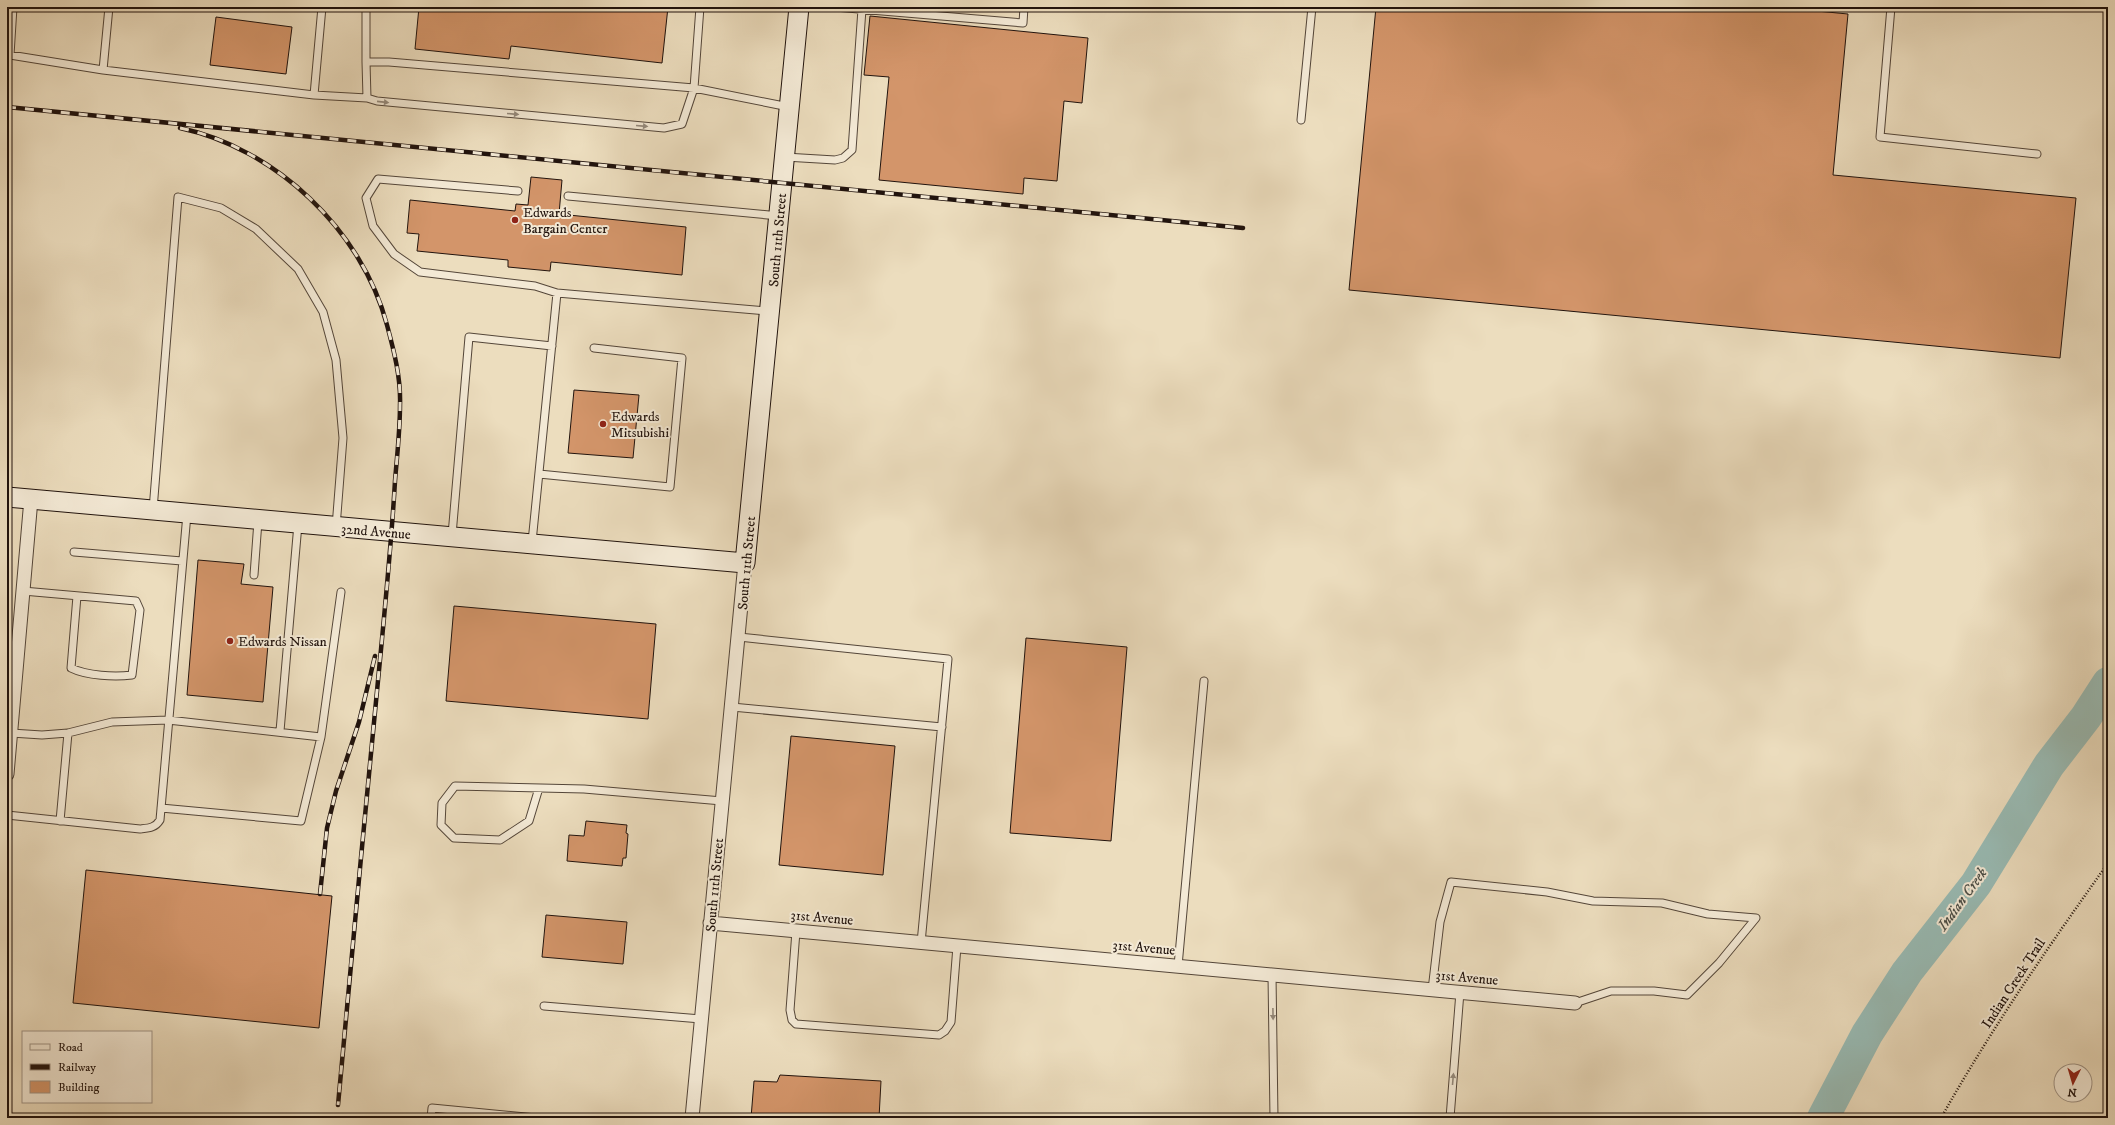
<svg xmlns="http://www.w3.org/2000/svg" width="2115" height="1125" viewBox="0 0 2115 1125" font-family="'IM FELL DW Pica',serif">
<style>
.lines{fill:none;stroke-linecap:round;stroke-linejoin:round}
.river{stroke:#99bbb4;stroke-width:32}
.building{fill:#d3956a;stroke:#21130d}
.lane-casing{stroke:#544639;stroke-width:9}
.street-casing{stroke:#544639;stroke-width:15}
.secondary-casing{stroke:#21130d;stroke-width:21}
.path{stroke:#21130d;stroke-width:2.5;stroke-dasharray:1 2;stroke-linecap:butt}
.lane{stroke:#f3e9d5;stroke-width:7}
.street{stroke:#f3e9d5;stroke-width:13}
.secondary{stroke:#f3e9d5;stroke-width:19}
.rail-casing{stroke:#21130d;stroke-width:4.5}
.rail{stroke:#f3e9d5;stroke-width:3;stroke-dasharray:9;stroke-linecap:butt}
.oneway{fill:#94897b}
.poi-dot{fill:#8f2418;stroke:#f3e9d5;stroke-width:1.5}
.labels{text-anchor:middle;stroke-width:4;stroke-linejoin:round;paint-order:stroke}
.poi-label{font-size:14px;fill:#21130d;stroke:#f3e9d5;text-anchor:start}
.street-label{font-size:14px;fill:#21130d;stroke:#f3e9d5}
.water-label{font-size:15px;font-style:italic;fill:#4b4e47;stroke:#f3e9d5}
</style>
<rect width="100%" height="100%" fill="#ecddbe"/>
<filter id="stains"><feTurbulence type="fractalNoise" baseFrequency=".005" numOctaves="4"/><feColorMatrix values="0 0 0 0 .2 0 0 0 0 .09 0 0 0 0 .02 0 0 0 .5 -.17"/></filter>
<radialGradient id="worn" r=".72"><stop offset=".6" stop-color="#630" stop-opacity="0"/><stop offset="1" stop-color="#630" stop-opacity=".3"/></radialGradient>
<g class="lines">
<path class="river" d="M1823,1118L1867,1034L1907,972L1976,884L2049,765L2086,717L2108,683"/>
</g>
<path class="building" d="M419,7H668L662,63L511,46L509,59L415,49Z
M1376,7H1775L1848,14L1833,175L2076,198L2060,358L1349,290Z
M870,16L1088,38L1082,103L1064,101L1057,181L1024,178L1023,194L879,180L889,77L864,75Z
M216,17L292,27L286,74L210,65Z
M531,177L562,180L559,214L686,227L682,275L551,262L550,271L508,267V260L417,251L419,234L407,233L410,200L515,211L516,204L528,205Z
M574,390L639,395L633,458L568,453Z
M198,560L244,564L241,584L273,587L263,702L187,695Z
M454,606L656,624L648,719L446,701Z
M1026,638L1127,647L1111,841L1010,833Z
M791,736L895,746L883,875L779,865Z
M586,821L627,825L626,833L628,834L626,858H623L622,866L567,861L569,835L584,836Z
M86,870L332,896L319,1028L73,1003Z
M546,915L627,922L623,964L542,957Z
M780,1075L881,1081L879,1118H751L754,1081L777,1082Z"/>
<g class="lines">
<g class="lane-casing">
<path id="lane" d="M13,7L10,55L103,70L109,7
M322,7L314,95L367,98
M366,7V62H389L694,88L682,124L664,128L377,101L367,98L366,62
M700,7L694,88L789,107
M835,7L1023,23L1024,7
M1891,7L1880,137L2037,154
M103,70L314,95
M1301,120L1312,7
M785,157L835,160L843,158L852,150L862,9
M518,191L378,179L366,198L373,226L394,254L420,272L535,286L557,293
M568,196L779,216
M539,474L670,487L682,358L594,348
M153,510L178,197L221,208L256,229L298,269L323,312L336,360L343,438L336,527
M452,535L469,337L552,346
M532,542L557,293L768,311
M74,552L182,561
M254,575L258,521
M23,591L136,601L140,610L132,675C115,677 87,676 71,668L77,596
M739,637L948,659L921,943
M732,707L942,727
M280,731L298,524
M11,733L42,735L68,733L112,722L168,720L321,737
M539,788L529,821L500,840L454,838L441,825L442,803L455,786L584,789L722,801
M161,808L301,821L321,737L341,592
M7,815L140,829C149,828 155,828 160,820L187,514
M60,821L68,733
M796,931L790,1010L792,1020L796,1024L939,1035L945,1031L951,1022L957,946
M1178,966L1204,681
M1272,975L1274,1118
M1432,990L1440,922L1451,882L1547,892L1593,901L1662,903L1708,914L1756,918L1719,963L1687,995L1654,991H1611L1575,1003
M544,1006L701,1019
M431,1118L432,1108L536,1118
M1450,1118L1460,992"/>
</g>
<g class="street-casing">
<path id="street" d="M7,774L31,499
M710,923L1575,1003
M692,1118L745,563"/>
</g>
<g class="secondary-casing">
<path id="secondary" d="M7,497L745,563L799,7"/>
</g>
<path class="path" d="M1941,1118C1991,1029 2049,946 2108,863"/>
<use href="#lane" class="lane"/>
<use href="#street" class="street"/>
<use href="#secondary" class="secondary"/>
<g class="rail-casing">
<path id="rail" d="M7,107L1243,228
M180,128C275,148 362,230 387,325C394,351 401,378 400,405C400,431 397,456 395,481C392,534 387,586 382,639C367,794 352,950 338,1105
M320,894L327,828L336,791L359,722L375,656"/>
</g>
<use href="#rail" class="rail"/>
</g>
<defs><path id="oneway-solid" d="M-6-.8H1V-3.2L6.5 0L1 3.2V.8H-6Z"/></defs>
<g class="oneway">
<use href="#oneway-solid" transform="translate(383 102) rotate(6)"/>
<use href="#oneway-solid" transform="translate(513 114) rotate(5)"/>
<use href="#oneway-solid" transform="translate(642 126) rotate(5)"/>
<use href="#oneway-solid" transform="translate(1273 1014) rotate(89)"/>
<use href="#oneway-solid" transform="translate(1453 1079) rotate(-85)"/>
</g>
<g class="poi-dot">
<circle cx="515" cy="220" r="4"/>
<circle cx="603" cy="424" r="4"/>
<circle cx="230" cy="641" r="4"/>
</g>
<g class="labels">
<g class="poi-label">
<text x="523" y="217">Edwards<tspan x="523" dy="16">Bargain Center</tspan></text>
<text x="611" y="421">Edwards<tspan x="611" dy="16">Mitsubishi</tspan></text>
<text x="238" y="646">Edwards Nissan</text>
</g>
<g class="street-label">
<text transform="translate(777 240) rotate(-85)" y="5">South 11th Street</text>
<text transform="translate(376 531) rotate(5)" y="5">32nd Avenue</text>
<text transform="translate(746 563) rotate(-85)" y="5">South 11th Street</text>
<text transform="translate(714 885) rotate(-85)" y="5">South 11th Street</text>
<text transform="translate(822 917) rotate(5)" y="5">31st Avenue</text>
<text transform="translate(1144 947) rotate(5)" y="5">31st Avenue</text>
<text transform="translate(1467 977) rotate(5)" y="5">31st Avenue</text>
<text transform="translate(2013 983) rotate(-57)" y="5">Indian Creek Trail</text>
</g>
<g class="water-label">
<text transform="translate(1962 899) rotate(-54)" y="5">Indian Creek</text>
</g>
</g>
<rect width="2115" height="1125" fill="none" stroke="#ecddbe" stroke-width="24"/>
<rect x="8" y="8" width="2099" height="1109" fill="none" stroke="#21130d" stroke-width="2"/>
<rect x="12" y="12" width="2091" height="1101" fill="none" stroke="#21130d"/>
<rect x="22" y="1031" width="130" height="72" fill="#f3e9d5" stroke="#9f9385"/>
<rect x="30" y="1044" width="20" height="6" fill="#f3e9d5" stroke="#9f9385"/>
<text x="58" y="1051" font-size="12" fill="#21130d">Road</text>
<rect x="30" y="1064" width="20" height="6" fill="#21130d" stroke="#9f9385"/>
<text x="58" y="1071" font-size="12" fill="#21130d">Railway</text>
<rect x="30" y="1081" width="20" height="12" fill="#d3956a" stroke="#9f9385"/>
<text x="58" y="1091" font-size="12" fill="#21130d">Building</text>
<g transform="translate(2073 1083) rotate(185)"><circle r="19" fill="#f3e9d5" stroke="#9f9385"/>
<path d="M0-3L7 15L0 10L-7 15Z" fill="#8f2418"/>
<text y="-6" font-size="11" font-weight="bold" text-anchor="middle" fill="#21130d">N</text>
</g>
<rect width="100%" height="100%" filter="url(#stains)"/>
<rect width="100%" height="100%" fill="url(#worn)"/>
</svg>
